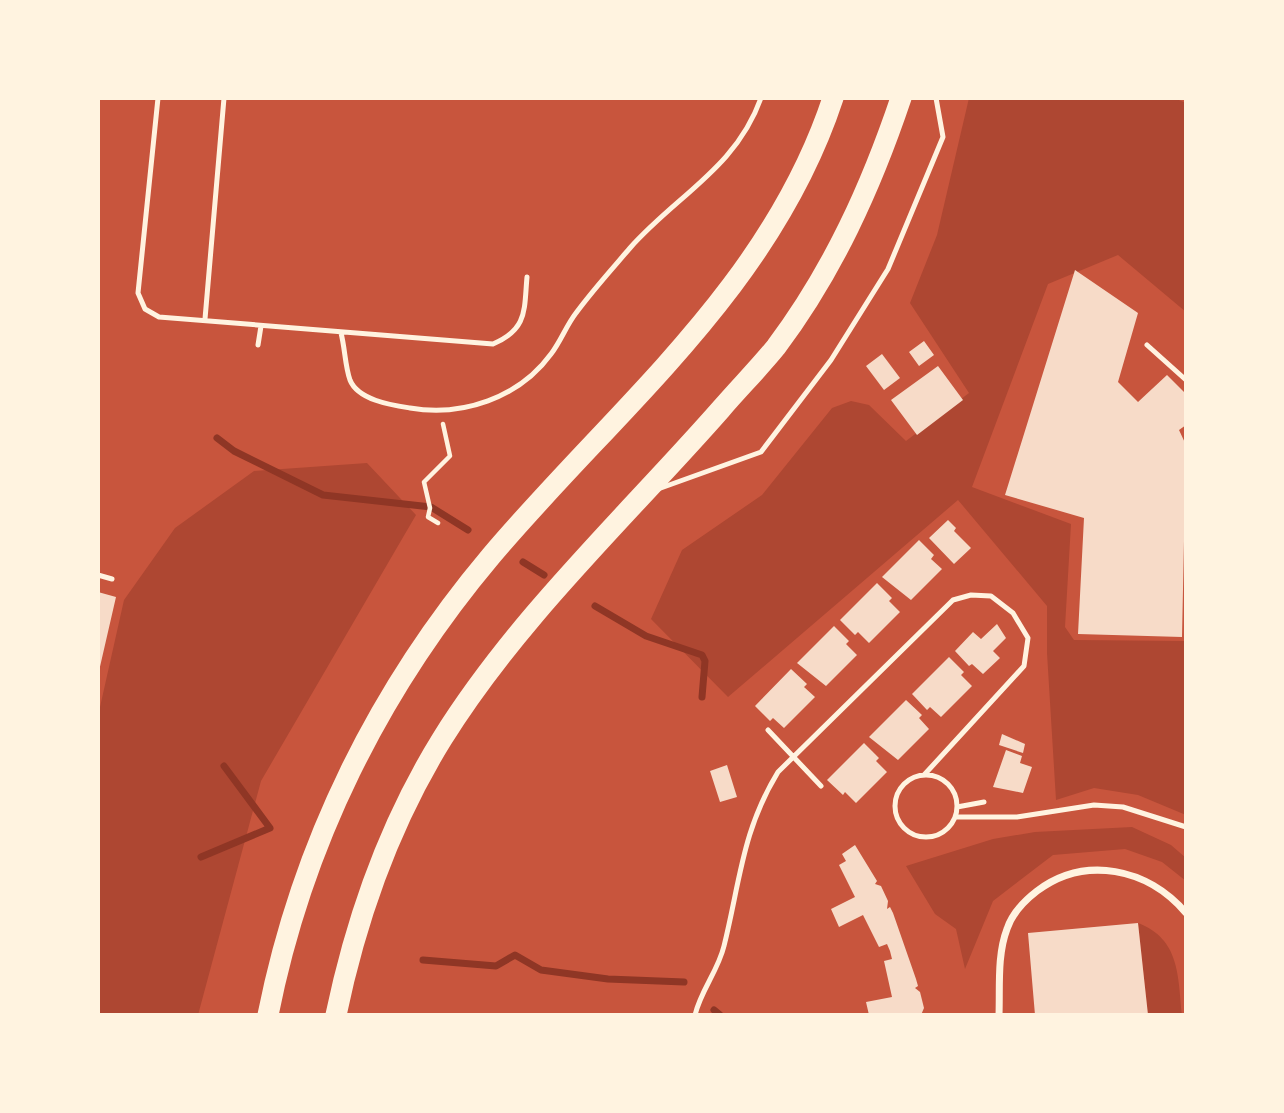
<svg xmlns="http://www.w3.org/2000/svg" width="1284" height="1113" viewBox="0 0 1284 1113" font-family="Jost,sans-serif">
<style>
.green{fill:#ae4732}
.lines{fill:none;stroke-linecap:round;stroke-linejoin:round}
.stream{stroke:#8f3625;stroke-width:7}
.building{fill:#f7dbc8}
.path{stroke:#fff3e0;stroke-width:4.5}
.service{stroke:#fff3e0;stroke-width:5}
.minor{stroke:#fff3e0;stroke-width:7}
.motorway{stroke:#fff3e0;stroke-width:21}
</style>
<rect width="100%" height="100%" fill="#c8553d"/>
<path class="green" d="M969,98H1174L1186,103V312L1118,255L1048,284L972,487L1071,524L1065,627L1074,640L1186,641V815L1138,795L1094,788L1056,800L1047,653V606L958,500L728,697L651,619L682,550L762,495L832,408L851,401L869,405L906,441L969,393L910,303L937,235Z
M367,463L416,515L261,781L198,1015H98V716L124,600L175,528L254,471Z
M1132,827L1171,845L1186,858V881L1162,862L1125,849L1053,855L993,901L965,969L956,929L935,914L906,866L993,839L1035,832Z
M1138,923C1180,939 1178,976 1182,1015H1148Z"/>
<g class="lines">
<path class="stream" d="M217,438L234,451L323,495L431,507L468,530
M523,562L544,575
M595,606L646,636L702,655L705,661L702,697
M201,857L270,828L224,766
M423,960L496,966L515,955L541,970L608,979L684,982
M714,1010L720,1015"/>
</g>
<path class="building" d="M1075,270L1138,313L1118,382L1138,402L1167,375L1186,394V425L1179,430L1186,445L1182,637L1078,634L1084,518L1005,495Z
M924,341L934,355L919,366L909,352Z
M882,354L900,378L884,390L866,366Z
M938,366L963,400L917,435L891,400Z
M948,520L956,528L954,531L971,548L954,564L929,538Z
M919,540L934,555L931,559L942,569L911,600L882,577Z
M877,583L892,598L889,601L900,612L869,643L858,632L855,635L840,620Z
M98,592L116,597L99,671H98Z
M997,624L1006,638L993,651L1000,658L983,674L972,664L969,666L955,651L973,632L981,639Z
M834,626L849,641L846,644L857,655L826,686L797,663Z
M949,657L964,672L961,675L972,686L941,717L930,707L927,710L912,694Z
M791,669L807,684L804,687L815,697L784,728L773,718L770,721L755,706Z
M906,700L922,715L919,718L929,729L898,760L869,737Z
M1002,734L1025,744L1023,753L999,745Z
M864,743L879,758L876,761L887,772L856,803L845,792L843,795L827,780Z
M1006,750L1022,756L1020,763L1032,767L1023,793L993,787Z
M727,765L737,797L720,802L710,771Z
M855,845L877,881L875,884L881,886L888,901L887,909L890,907L893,913L916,979L918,986L915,988L920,992L924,1008L921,1015H869L866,1002L892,997L884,961L892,959L890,951L887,944L879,947L863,915L839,927L831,909L855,897L839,865L846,861L842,854Z
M1138,923L1148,1015H1035L1028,933Z"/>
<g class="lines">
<path class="path" d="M438,523L428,517L430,508L424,482L450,456L443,424"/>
<path class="service" d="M158,98L138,293L145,309L159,317L493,344C528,329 524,310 527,277
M205,319L224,98
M341,333C345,348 345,366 350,380C358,400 391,405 410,408C462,417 519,398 551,354C561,341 566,326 576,313C592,291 612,269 630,248C677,195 736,168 761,98
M258,345L261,326
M1147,345L1186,380
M658,489L761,452L831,360L888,269L943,137L936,98
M98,575L112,579
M768,730L821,786
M895 806a31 31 0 1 1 62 0a31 31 0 1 1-62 0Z
M957,807L984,802
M955,817H1017L1094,805L1123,807L1186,827
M695,1015C701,990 718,971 724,946C740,882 742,831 778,772L953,600L971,595L991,596L1013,613L1028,638L1024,666L924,775"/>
<path class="minor" d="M999,1015C1000,987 997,955 1007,929C1012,914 1024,901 1037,891C1085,855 1148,868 1186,913"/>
<path class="motorway" d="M268,1015C302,844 379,689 491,556C616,408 770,289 833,98
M336,1015C356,919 390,823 442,739C518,617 627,516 721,409C739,388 759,368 776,347C833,271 871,187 901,98"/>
</g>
<rect width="1284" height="1113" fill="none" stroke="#fff3e0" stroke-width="200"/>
</svg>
